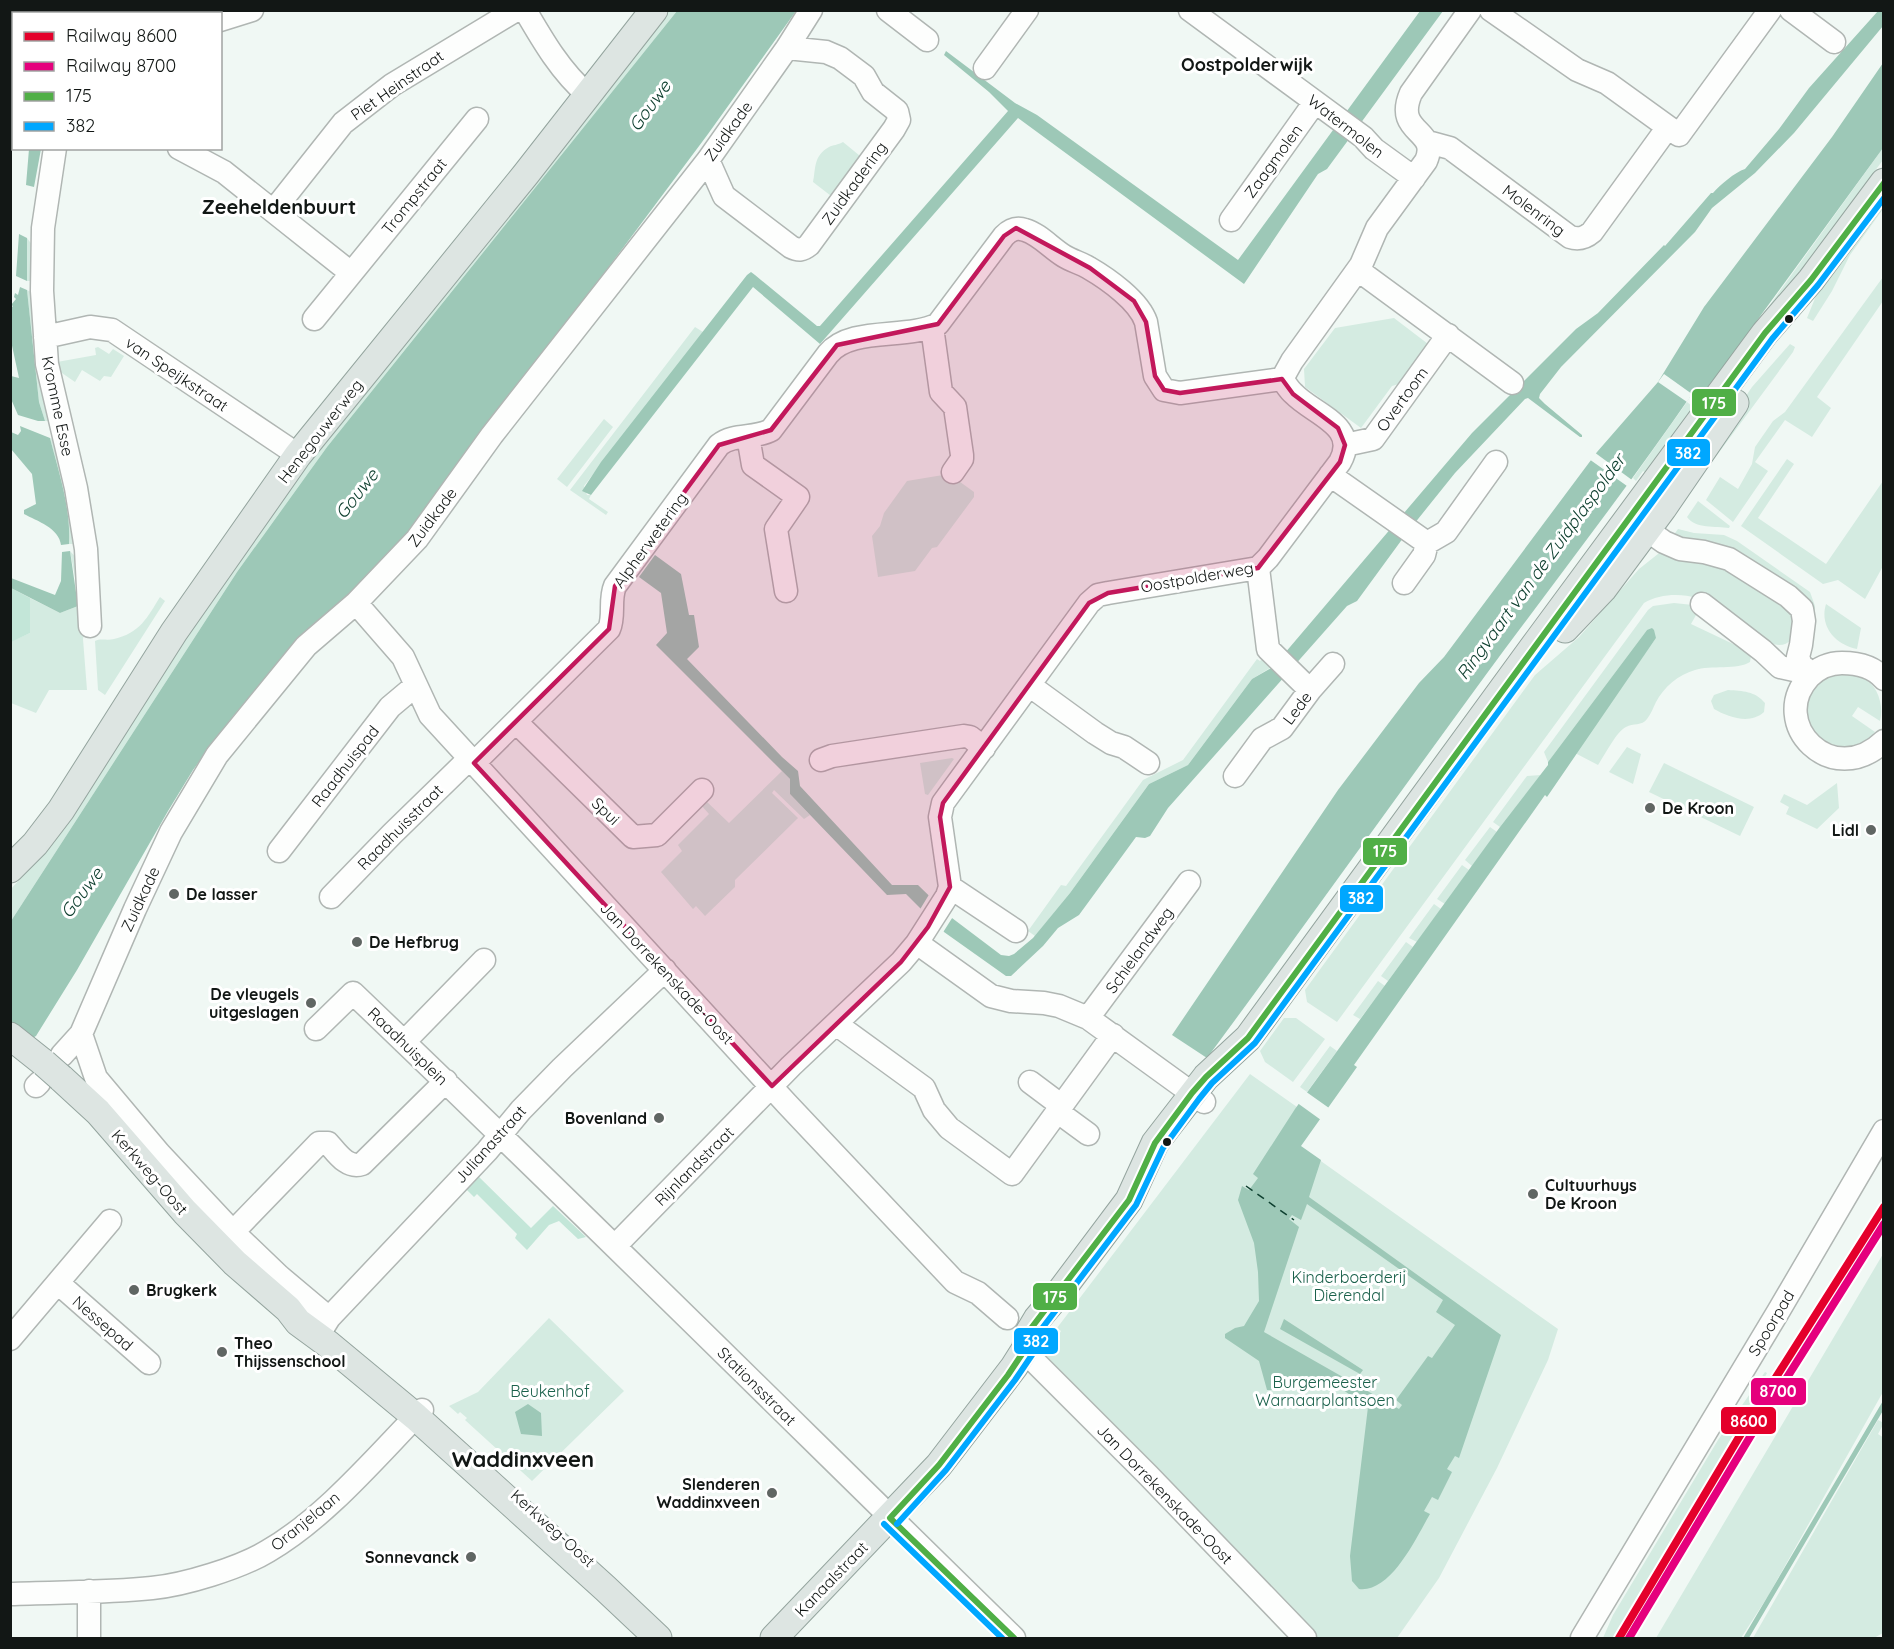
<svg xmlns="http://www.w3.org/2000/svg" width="1894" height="1649" viewBox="0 0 1894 1649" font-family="Quicksand,sans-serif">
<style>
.green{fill:#d4ebe1}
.forest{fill:#c3e6d8}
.water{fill:#9dc8b7;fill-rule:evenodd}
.pier{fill:#f0f8f4}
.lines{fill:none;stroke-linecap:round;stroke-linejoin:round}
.stream{stroke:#9dc8b7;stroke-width:5}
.ferry{stroke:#0f4030;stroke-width:1.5;stroke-dasharray:8 6;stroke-linecap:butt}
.minor-casing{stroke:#b0b6b3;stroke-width:25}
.major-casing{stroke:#94a49e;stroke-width:29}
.minor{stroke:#fdfefd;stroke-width:22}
.major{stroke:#dde5e2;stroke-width:27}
.major-bridge-casing{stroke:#94a49e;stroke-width:29;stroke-linecap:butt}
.major-bridge{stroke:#dde5e2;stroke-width:27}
.bus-1-casing{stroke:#fff;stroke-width:10}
.bus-2-casing{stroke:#fff;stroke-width:10}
.bus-1{stroke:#50af46;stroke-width:6}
.bus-2{stroke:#00a7ff;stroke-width:6}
.rail-1-casing{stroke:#fff;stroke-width:12}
.rail-2-casing{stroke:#fff;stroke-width:12}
.rail-1{stroke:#e4002b;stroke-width:8}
.rail-2{stroke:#e5007d;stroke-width:8}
.marked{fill:#c2185b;fill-opacity:0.2;stroke:#c2185b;stroke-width:4.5;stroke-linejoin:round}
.bus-dot{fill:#121715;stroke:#fff;stroke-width:2}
.poi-dot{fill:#606663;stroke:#fff;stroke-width:2}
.labels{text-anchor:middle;stroke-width:6;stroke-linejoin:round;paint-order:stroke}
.street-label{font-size:16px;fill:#121715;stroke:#fff}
.poi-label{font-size:16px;font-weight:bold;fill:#121715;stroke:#fff;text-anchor:start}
.park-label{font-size:16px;fill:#1a614b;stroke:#fff}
.neighbourhood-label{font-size:18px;font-weight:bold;fill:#121715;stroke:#fff}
.water-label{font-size:18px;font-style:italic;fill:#0f4030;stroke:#fff}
.quarter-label{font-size:20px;font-weight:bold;fill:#121715;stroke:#fff}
.district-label{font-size:22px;font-weight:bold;fill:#121715;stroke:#fff}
.line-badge{stroke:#fff;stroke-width:2}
.badge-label{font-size:16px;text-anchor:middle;font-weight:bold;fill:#fff}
</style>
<rect width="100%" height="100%" fill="#f0f8f4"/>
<path class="green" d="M161,10L160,14H60L54,11Z
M666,11H677L327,447L237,572L11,921V889L54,841L81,803L199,618L266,519Z
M843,142L865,160L835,199L813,182C816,169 813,156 829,147C833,145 838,145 843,142Z
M1883,148V160L1707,396L1697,397L1692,394L1697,391L1751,331Z
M1882,207L1883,209L1850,255L1832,291L1813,321L1807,318L1820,286Z
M27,238L33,246L32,281H27Z
M1883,277V301L1817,397L1831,408L1812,437L1785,420L1755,462L1768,471L1733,522L1706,500L1720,477L1738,489L1752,464L1755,447L1773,421L1785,412Z
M27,290L34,294L50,421H45L39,402Z
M1394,318L1432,347L1406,382L1392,386L1361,428L1305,387L1304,369L1335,328Z
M695,327L703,332L584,486L587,495H591L589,499L608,512L606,515L570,490Z
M1790,344L1795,347L1793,352L1692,489L1685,486L1752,387Z
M98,347L109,354L113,349L124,356L111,377L104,376L100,381L82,370L75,382L59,371L57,362L96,355L95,348Z
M1687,402L1692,406L1694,414L1649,475L1643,471L1636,481L1633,478Z
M604,419L613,427L567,487L557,479Z
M50,438L58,441L75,544H69C71,508 59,473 50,438Z
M1787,459L1794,464L1758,518L1826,564L1883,481V566L1865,599L1838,580L1823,584L1741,526Z
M949,474L974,492V497L937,547L932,548L915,571L878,577L872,536L880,526L884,513L907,481Z
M1698,501L1730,526L1729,528C1716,526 1695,529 1687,517Z
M1678,529L1694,533L1724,535L1737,541L1810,592L1815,606L1814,621L1673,536Z
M1663,550L1720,560L1794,609L1791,640C1788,643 1784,645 1779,645C1760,644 1715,609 1697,598C1680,593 1659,594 1644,603L1337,1022L1307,1002L1305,990L1535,675L1579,637L1639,569Z
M70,551L81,563L86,625L83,639L87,690H49L36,713L11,703L10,642L30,633V598L60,613L78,606L77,588Z
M160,597L165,601L105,695L98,690L95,641C101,638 107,641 114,639C140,633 147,618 160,597Z
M1674,603L1693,605L1700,608L1691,624L1748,651L1751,656L1750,662C1738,670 1710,665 1695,670C1678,675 1664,687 1656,702C1653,708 1651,714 1647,719C1642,726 1633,723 1626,727C1616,732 1605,755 1598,765L1575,753L1656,638L1647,630L1548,762L1544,752L1648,610L1653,606Z
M1826,604L1861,628L1857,649C1836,645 1819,627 1826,604Z
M1264,657L1275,665L1252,679L1188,765L1149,784L1070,893L1035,936L1028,931L1061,885L1066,886L1143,780L1183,760L1257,659L1260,661Z
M1842,672C1848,674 1856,674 1862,677C1878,685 1884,705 1880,721L1858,707L1852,716L1875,732C1832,784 1765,693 1842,672Z
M1728,690C1743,691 1755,691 1765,703L1764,712C1750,725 1728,717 1714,709L1711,701L1714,695Z
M1627,747L1641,754L1633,784L1609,772Z
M952,758L954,759L928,795L925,794L920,763Z
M1664,763L1754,807L1740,836L1649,792Z
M782,771L790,779V794L810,815L804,819L774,790L772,793L798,818L735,880V887L705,916L696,906L693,909L661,872L682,851L678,845L709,814L701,805L705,800L729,823Z
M1541,775L1500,827L1493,822L1527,776Z
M1837,783L1839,808L1817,829L1786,814L1789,807L1780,802L1784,794L1807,805Z
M1490,827L1497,832L1472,866L1465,860Z
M1462,865L1469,870L1445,904L1437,899Z
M1434,904L1441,909L1417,942L1409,938Z
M1406,942L1413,947L1388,981L1381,976Z
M1378,981L1385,986L1360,1019L1353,1015Z
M1284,1018H1296L1325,1039L1293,1082L1265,1062L1260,1051Z
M1330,1046L1337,1051L1307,1092L1300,1087Z
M1250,1074L1297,1107L1301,1147L1558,1329L1548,1360L1497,1468L1439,1578L1397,1638H1311L1045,1358L1061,1331L1057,1328Z
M1883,1254V1392L1768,1596L1741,1638H1656Z
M549,1318L624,1391L532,1481L465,1420L467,1418L460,1412L458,1414L449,1406L478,1392Z
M1765,1372L1767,1373L1697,1500L1614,1638H1603L1613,1615L1718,1440Z
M1878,1420L1884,1423L1878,1434L1884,1438L1883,1633L1874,1638H1753Z"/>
<path class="forest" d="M11,588L30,598V633L11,642Z
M476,1174L531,1228L553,1206L586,1237L578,1239L559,1221L549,1225L527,1250L515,1238L517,1234L477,1194L474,1197L464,1187Z"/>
<path class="water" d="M677,11H796L708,134L408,536L371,576L293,647L234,715L193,770L168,811L77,970L36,1036L11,1050V921L237,572L327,447Z
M1420,11H1443L1327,169L1318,174L1244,284L1018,118L820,344L753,287L591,495L582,491L601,462L747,275L751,272L755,275L817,326H820L1008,111L989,92L944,55L946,51L1015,103L1037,115L1238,260Z
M1878,11H1883V26L1794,133L1755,173L1712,208L1695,232L1561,367L1540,394L1539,398L1545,404L1582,435V437H1580L1528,398L1525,399L1455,473L1406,534L1357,601L1347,606L1168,808L1150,836L1145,838L1136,837L1079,915L1058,928L1043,946L1011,976H1006L944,932L906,894L887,895L790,794V779L656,645L667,633L661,593L639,577L655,555L681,574L689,615H694L699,647L687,659L782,757L798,771L800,786L892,885H918L952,918L1001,955L1009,956L1014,954L1033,938L1070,893L1149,784L1188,765L1252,679L1273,667L1472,433L1576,329L1598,313L1664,245L1665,246L1711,193H1713C1720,185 1735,172 1745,169L1779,129L1809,88Z
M1883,63V148L1707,389L1700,393L1695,391L1692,394C1626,490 1554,582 1485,676C1392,803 1301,931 1207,1058L1172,1035L1338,790L1419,683L1444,657L1597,452L1658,382L1704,307L1832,137Z
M29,149H41L34,187L26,185Z
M19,234L27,238V281L16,276Z
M20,287L27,290L39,402L45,421H38L18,415L11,399V376L19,378L11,341V308L13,306L11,305L16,299L14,297L15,293L18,295Z
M20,426L50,438C59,473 71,508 69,544L61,545C59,528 37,521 24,514V510L36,504L32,474L11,449V432L18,435L21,431Z
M70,551L78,606L60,613L11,588V578L55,595L61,581L62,552Z
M1652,628L1654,630L1656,638L1547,797L1545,795L1354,1065L1357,1067L1301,1146L1321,1160L1309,1197L1501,1335L1459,1458L1455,1456L1447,1469L1452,1472L1438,1500L1432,1497L1424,1511L1430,1514C1416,1538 1391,1593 1359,1589L1352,1581L1350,1556L1368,1407L1324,1377L1287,1390H1267L1259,1361L1225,1338V1334L1235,1328L1244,1326L1259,1301L1258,1272L1254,1243L1238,1200L1242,1186L1249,1190L1258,1178L1253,1174L1295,1109L1500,827L1548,765V762L1647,630ZM1307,1204L1443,1300L1436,1312L1455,1325L1432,1358L1428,1356L1396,1400L1402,1405L1399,1409L1264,1332L1299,1227L1289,1219L1292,1215L1301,1220Z
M1284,1319L1363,1370L1360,1374L1280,1329Z
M528,1404L541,1413L542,1436L521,1434L515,1412Z"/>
<path class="pier" d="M1664,374L1692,394L1687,402L1658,382Z
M1594,452L1632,480L1627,486L1589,459Z
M930,893L954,915L942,934L919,911Z
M1305,1091L1329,1108L1321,1120L1296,1102Z"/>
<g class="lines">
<path class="stream" d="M1746,1638L1884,1404"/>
<path class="ferry" d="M1246,1186L1294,1220"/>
<g class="minor-casing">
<path id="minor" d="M525,10C543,41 561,72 588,95
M888,10L927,40
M1190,10L1363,137L1374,149L1414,178
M1491,10L1577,70L1607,83L1679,135L1770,10
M1791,10L1834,42
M220,20L252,10
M985,68L1027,10
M1428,142L1450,148L1570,237C1579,240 1585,238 1592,232L1668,127
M55,148L43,228L42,291L47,364L76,488L86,549L90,626
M179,148L224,172L351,273
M708,160L724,196L791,247C799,251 803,250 809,245L894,129L899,120L897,111L873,92L864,76L840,58L826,52L787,48
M274,210L343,123L392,85L516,10
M1231,220L1315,102
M1358,270L1512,383
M314,319L477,119
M932,327L941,392L955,407L962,455V459L953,472
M45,337L90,327L112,330L298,455
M1282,379L1292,361L1361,265L1377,228L1426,161C1440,129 1393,134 1411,93L1470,10
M748,436L753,465L798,497L776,529L786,591
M1345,445L1373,439L1448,335
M1330,475L1427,543
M1633,520L1664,542L1680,549L1704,552L1729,559L1788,596L1802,609L1804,621L1801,645L1798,657L1801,665L1812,674
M1258,568L1268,649L1310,690
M1404,583L1424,555L1427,543L1446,532L1496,462
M356,603L403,657L430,715L787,1104L955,1282L978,1293L1007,1318
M1702,604L1763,651L1780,667L1812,674
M1884,679C1873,666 1858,663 1842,663C1830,663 1818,668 1809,677C1767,723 1832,791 1884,741
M1029,685L1095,733L1111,743L1124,747L1148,763
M516,722L633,837L657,835L702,790
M821,760L832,756L964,736L970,737L984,748
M474,763L609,629C615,616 609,600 615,586L719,445C734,433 755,439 771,430L828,354C851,326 907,340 938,324L1004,236C1010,230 1016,227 1025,230C1039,234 1051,248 1064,256C1072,261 1081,263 1089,268C1108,279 1139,301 1146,322L1155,376L1164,390L1180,393L1282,379
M1235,776L1262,739L1282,728L1310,690L1333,664
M279,851L390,707L415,686
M950,887L1016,931
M331,897L392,834L470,758
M917,943L947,896L950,887L940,817L943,803L1089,603L1098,595L1108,593L1258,568L1268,558L1340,462C1360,426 1313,414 1294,394C1289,390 1286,384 1282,379
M1088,1018L1189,882
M836,1024L924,1088L934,1110L949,1128L1012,1174L1113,1035
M316,1029L353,993C576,1206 794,1423 1014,1638
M81,1034L96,1078L159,1153L233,1232L279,1276L329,1318
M404,1042L484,960
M62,1055L81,1034L135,909L171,832L217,755L306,646L356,603L417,539L492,435L708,160L787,48L811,10
M1030,1082L1062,1106
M36,1086L39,1083
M1058,1112L1088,1134
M233,1232L319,1143H328C337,1153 347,1169 362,1164L446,1081
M615,1246L791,1066L901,962L917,943L991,996L1011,1001L1044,1003L1059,1006L1088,1018L1204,1102
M58,1283L149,1363
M324,1326L329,1318L487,1151L521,1110L562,1068L665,970
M10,1339L110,1221
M1024,1351L1148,1475L1305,1638
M10,1594C57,1592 105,1593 152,1588C184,1585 240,1568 268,1551C325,1518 376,1457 422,1410
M89,1638V1591
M1582,1638L1778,1312L1884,1131"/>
</g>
<g class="major-casing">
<path id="major" d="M1565,629L1603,589L1663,508L1735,403
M10,869L35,844L61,810L174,632L298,455L526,174L654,10
M10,1036L44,1063
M61,1078L98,1112L185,1212L235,1263L288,1309L298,1322L328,1344L416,1417L605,1588L658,1638
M774,1638L939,1465L1014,1367L1026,1348L1027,1336L1037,1319L1060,1292L1129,1200L1155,1143L1206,1077L1248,1038L1534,646L1765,333L1811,280L1884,182"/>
</g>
<use href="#minor" class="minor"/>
<use href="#major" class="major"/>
<g class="major-bridge-casing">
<path id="major-bridge" d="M44,1063L61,1078"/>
</g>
<use href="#major-bridge" class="major-bridge"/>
<g class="bus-1-casing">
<path id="bus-1" d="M890,1518L939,1465L1008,1375L1026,1348L1029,1331L1129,1200L1155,1143L1192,1093L1206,1077L1248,1038L1765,333L1811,280L1884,183
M890,1518L1014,1638"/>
</g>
<g class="bus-2-casing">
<path id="bus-2" d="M884,1524L1002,1638
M897,1524L946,1470L1015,1380L1034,1352L1037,1335L1136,1205L1163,1148L1199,1099L1212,1083L1255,1043L1772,339L1818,285L1884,198"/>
</g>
<use href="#bus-1" class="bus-1"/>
<use href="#bus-2" class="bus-2"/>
<g class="rail-1-casing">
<path id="rail-1" d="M1619,1638L1754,1412L1884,1207"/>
</g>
<g class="rail-2-casing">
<path id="rail-2" d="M1629,1638L1762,1417L1884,1224"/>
</g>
<use href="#rail-1" class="rail-1"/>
<use href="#rail-2" class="rail-2"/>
</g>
<path class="marked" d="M1016,228L1090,268L1134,301L1146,322L1155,376L1164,390L1180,393L1282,379L1293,394L1338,428L1345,445L1340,462L1258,568L1108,593L1089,603L943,803L940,817L950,887L928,927L901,962L772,1086L474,763L609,629L615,586L719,445L771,430L837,345L938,324L1004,236Z"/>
<g class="bus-dot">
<circle cx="1789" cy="319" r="5"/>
<circle cx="1167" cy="1142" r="5"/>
</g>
<g class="poi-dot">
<circle cx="1650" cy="808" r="6"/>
<circle cx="1871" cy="830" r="6"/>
<circle cx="174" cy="894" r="6"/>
<circle cx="357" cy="942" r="6"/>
<circle cx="311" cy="1003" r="6"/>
<circle cx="659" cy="1118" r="6"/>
<circle cx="1533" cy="1194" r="6"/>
<circle cx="134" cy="1290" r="6"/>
<circle cx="222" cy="1352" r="6"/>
<circle cx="772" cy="1493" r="6"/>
<circle cx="471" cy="1557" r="6"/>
</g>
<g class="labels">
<g class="street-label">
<text transform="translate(397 85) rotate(-35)" y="6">Piet Heinstraat</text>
<text transform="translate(1346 126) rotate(38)" y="6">Watermolen</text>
<text transform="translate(728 131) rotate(-54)" y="6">Zuidkade</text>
<text transform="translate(1273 161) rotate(-54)" y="6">Zaagmolen</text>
<text transform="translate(854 183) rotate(-54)" y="6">Zuidkadering</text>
<text transform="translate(414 196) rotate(-51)" y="6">Trompstraat</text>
<text transform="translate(1534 210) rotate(37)" y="6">Molenring</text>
<text transform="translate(177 374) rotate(34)" y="6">van Speijkstraat</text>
<text transform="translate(1402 399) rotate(-54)" y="6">Overtoom</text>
<text transform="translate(58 406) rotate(78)" y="6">Kromme Esse</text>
<text transform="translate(320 431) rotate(-52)" y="6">Henegouwerweg</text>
<text transform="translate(432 517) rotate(-53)" y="6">Zuidkade</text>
<text transform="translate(650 540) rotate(-54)" y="6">Alpherwetering</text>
<text transform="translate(1197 577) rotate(-10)" y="6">Oostpolderweg</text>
<text transform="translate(1297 708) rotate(-53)" y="6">Lede</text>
<text transform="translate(345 766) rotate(-52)" y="6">Raadhuispad</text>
<text transform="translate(606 811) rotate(44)" y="6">Spui</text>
<text transform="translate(400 827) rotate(-45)" y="6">Raadhuisstraat</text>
<text transform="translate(140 899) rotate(-65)" y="6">Zuidkade</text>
<text transform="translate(1139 950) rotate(-54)" y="6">Schielandweg</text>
<text transform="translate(667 973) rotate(47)" y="6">Jan Dorrekenskade-Oost</text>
<text transform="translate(408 1046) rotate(44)" y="6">Raadhuisplein</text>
<text transform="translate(490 1144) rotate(-48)" y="6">Julianastraat</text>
<text transform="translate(694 1166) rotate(-45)" y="6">Rijnlandstraat</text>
<text transform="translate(150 1172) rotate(49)" y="6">Kerkweg-Oost</text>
<text transform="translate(103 1323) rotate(41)" y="6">Nessepad</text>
<text transform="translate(1771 1323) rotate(-59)" y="6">Spoorpad</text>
<text transform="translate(757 1386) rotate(45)" y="6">Stationsstraat</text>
<text transform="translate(1165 1494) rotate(46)" y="6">Jan Dorrekenskade-Oost</text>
<text transform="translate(305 1521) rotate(-39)" y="6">Oranjelaan</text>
<text transform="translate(553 1528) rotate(42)" y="6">Kerkweg-Oost</text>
<text transform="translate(831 1579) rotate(-46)" y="6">Kanaalstraat</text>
</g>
<g class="poi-label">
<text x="1662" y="814">De Kroon</text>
<text x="1859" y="836" text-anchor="end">Lidl</text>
<text x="186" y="900">De lasser</text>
<text x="369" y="948">De Hefbrug</text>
<text x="299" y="1000" text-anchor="end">De vleugels<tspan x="299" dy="18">uitgeslagen</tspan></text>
<text x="647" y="1124" text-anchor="end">Bovenland</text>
<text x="1545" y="1191">Cultuurhuys<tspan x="1545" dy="18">De Kroon</tspan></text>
<text x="146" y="1296">Brugkerk</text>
<text x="234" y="1349">Theo<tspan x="234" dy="18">Thijssenschool</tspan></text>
<text x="760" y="1490" text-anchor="end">Slenderen<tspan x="760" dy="18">Waddinxveen</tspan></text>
<text x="459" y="1563" text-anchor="end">Sonnevanck</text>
</g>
<g class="park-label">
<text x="1349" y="1283">Kinderboerderij<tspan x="1349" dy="18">Dierendal</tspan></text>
<text x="1325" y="1388">Burgemeester<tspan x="1325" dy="18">Warnaarplantsoen</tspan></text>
<text x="550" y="1397">Beukenhof</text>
</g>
<g class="neighbourhood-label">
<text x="1247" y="71">Oostpolderwijk</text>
</g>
<g class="water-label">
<text transform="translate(650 106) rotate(-54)" y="6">Gouwe</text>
<text transform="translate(357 494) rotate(-52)" y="6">Gouwe</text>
<text transform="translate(1541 567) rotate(-54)" y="6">Ringvaart van de Zuidplaspolder</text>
<text transform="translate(82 893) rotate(-53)" y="6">Gouwe</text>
</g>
<g class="quarter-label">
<text x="279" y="214">Zeeheldenbuurt</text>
</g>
<g class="district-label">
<text x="523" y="1467">Waddinxveen</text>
</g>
</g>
<g class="line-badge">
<rect x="1691" y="388" width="46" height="29" rx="6" fill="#50af46"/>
<rect x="1666" y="438" width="45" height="29" rx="6" fill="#00a7ff"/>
<rect x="1362" y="837" width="46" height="29" rx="6" fill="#50af46"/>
<rect x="1339" y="884" width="45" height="29" rx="6" fill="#00a7ff"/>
<rect x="1032" y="1282" width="46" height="29" rx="6" fill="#50af46"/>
<rect x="1013" y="1327" width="46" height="28" rx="6" fill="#00a7ff"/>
<rect x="1750" y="1377" width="57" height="29" rx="6" fill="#e5007d"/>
<rect x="1720" y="1406" width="57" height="29" rx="6" fill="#e4002b"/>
</g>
<g class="badge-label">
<text x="1714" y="409">175</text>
<text x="1688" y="459">382</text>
<text x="1385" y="857">175</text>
<text x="1361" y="904">382</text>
<text x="1055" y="1303">175</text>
<text x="1036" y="1347">382</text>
<text x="1778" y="1397">8700</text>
<text x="1749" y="1427">8600</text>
</g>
<rect width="1894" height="1649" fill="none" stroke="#121715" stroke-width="24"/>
<rect x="12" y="12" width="210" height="138" fill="#ffffff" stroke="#a0a2a1" stroke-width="1.5"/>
<rect x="24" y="32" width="30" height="9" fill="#e4002b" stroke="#a0a2a1" stroke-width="1.5"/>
<text x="66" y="42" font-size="18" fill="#121715">Railway 8600</text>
<rect x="24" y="62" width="30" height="9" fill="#e5007d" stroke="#a0a2a1" stroke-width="1.5"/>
<text x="66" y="72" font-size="18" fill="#121715">Railway 8700</text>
<rect x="24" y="92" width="30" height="9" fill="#50af46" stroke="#a0a2a1" stroke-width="1.5"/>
<text x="66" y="102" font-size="18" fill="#121715">175</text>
<rect x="24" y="122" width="30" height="9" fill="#00a7ff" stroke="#a0a2a1" stroke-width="1.5"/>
<text x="66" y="132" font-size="18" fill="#121715">382</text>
</svg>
